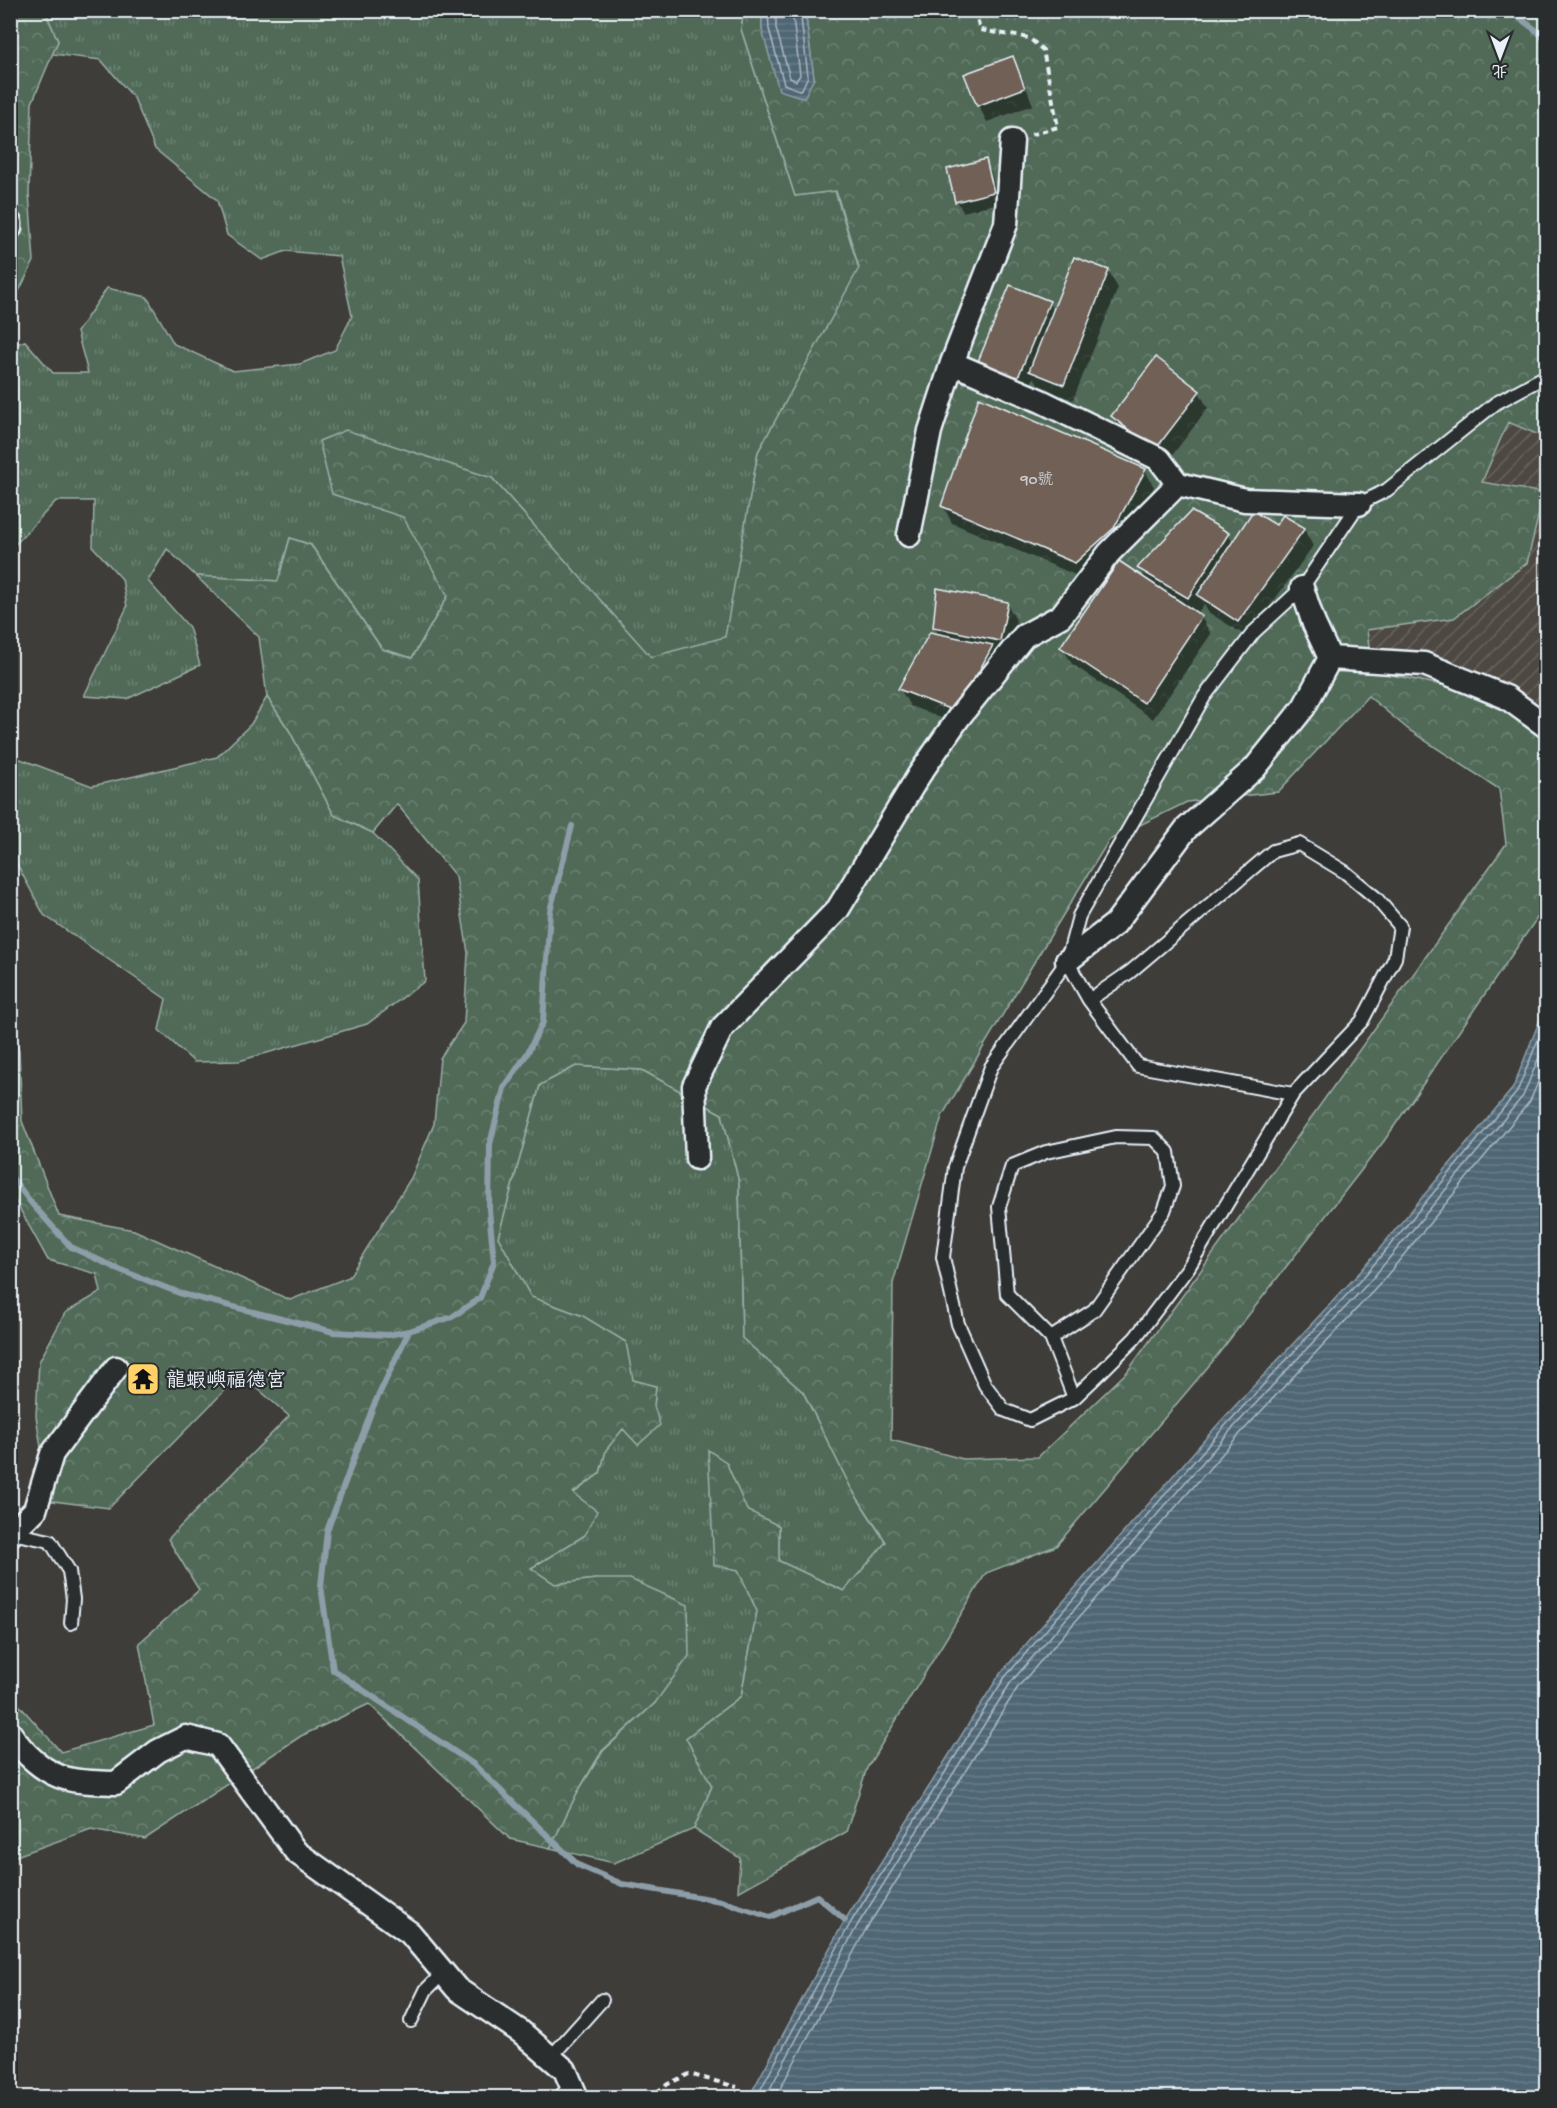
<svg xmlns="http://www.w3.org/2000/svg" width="1557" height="2108" viewBox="0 0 1557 2108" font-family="'Gochi Hand','LXGW WenKai TC',sans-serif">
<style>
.industrial{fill:url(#industrial-furrows)}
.grass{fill:url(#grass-tufts);stroke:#9caea8;stroke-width:1.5}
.forest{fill:url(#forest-crowns);stroke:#9caea8;stroke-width:1.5;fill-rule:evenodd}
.water{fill:url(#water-rules);stroke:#8d9ea9;stroke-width:1.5}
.shadow{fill:#0007}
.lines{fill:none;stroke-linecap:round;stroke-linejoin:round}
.shore{stroke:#abb9c3;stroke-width:1.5}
.stream{stroke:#8d9ea9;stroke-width:6}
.building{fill:#706157;stroke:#e8f1f8;stroke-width:1.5}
.service-casing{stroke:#e8f1f8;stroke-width:16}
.minor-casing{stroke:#e8f1f8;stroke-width:27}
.path{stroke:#e8f1f8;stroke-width:4;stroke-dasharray:6 4.5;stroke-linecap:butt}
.service{stroke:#2a2d2e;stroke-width:12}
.minor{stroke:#2a2d2e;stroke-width:22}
.labels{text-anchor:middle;stroke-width:4.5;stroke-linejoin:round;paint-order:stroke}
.number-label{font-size:16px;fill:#cacdd0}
.poi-label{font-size:20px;fill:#e8f1f8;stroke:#2a2d2e;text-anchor:start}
</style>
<defs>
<pattern id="industrial-furrows" width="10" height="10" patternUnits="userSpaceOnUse" patternTransform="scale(1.5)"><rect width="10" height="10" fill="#4e4843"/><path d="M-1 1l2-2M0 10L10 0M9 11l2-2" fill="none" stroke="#68635f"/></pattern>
<pattern id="grass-tufts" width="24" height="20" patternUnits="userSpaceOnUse" patternTransform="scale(1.5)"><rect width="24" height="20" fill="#516b59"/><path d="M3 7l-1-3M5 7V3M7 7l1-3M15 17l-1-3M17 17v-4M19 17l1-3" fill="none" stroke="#6a8172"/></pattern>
<pattern id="forest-crowns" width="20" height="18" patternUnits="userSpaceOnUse" patternTransform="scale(1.5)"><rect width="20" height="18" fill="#516b59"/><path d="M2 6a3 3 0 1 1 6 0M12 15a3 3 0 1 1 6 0" fill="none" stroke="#6a8172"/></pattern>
<pattern id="water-rules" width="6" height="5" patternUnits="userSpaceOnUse" patternTransform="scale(1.5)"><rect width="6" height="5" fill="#506674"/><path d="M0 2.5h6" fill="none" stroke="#697c89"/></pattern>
</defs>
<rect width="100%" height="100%" fill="#3f3d3a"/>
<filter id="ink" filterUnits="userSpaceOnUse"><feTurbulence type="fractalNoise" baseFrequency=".0167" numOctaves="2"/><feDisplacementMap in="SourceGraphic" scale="12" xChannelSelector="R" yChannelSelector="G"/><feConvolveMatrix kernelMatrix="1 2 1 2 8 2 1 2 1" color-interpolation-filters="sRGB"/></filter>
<g filter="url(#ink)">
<path class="industrial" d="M1508,422L1546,438V729L1447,686L1372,671L1367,629L1454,618L1482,482Z"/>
<path class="grass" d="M45,11H744L741,29L795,196L835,191L859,269L758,452L726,637L651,658L492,478L332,494L404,517L448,596L412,658L382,649L311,545L290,538L278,581L196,576L167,549L148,581L189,627L200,665L127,699L84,696L127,607L122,579L93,547L94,501H56L11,549V346L25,341L53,373H88L77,332L107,288L147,297L174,344L233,371L300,364L335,350L352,316L339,256L286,251L262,260L227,235L217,200L155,149L134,98L101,60L52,54L58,41Z
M267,697L289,730L334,815L373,833L418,880L425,981L367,1024L239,1061L194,1062L159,1030L166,999L44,915L11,853L10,755L92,786L217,757L251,724Z
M576,1066L642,1070L722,1114L739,1182L742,1338L803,1392L851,1488L886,1543L844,1591L779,1561V1526L746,1510L726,1462L738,1570L757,1611L741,1696L686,1738L712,1786L694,1829L614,1863L550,1848L577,1793L603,1751L655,1703L596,1579L555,1584L531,1568L585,1535L573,1494L600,1473L606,1450L623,1428L654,1406L656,1386L633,1380L583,1316L531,1297L498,1237L540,1085Z"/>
<path class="forest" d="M10,11H45L58,41L32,103L29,193L34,261L19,291L10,288Z
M744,11H762V30L814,78L805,11H1546V438L1508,422L1482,482L1544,493L1527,563L1454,618L1367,630L1372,671L1447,686L1546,729V905L1384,1141L1212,1362L1056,1546L986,1573L867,1768L846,1832L738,1892L740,1858L694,1829L712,1786L686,1738L741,1696L757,1611L738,1570L714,1565L708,1450L726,1462L747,1510L779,1526V1561L844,1591L886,1542L851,1488L803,1392L742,1338L739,1182L722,1114L642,1070L576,1066L540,1085L498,1237L531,1297L583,1316L626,1342L633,1380L656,1386L654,1406L660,1425L638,1445L623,1429L606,1450L600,1473L573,1493L597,1511L585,1535L531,1568L555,1584L596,1579H630L688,1605L689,1656L655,1703L602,1751L577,1793L550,1848L510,1839L369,1704L301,1736L145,1839L91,1829L11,1858V1696L61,1752L154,1725L139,1643L199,1590L168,1539L289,1416L241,1374L109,1508L37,1499L42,1454L36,1416L39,1362L65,1313L101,1292L97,1274L48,1260L11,1193L10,1018L19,1051L22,1121L59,1216L134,1230L290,1300L349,1277L411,1178L434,1124L440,1058L464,1023L468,953L456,877L397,804L373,833L334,815L289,730L267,697L259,637L196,576L278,581L290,538L311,545L382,649L412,658L448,596L403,517L332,494L319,441L346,430L492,478L651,657L725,637L758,452L859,268L836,191L795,196L741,29ZM1368,696L1409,730L1499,789L1506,844L1276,1167L1127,1372L1038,1457L963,1459L891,1440L893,1283L942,1116L1036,959L1109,840L1187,802L1278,792Z"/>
<path class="water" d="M762,11H805L814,78L804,98L779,90L762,30Z
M1546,1004V2097H749L845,1920L1000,1674L1220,1422L1361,1271L1513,1088Z"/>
<path class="shadow" d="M1012,57L1021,74L1033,105L987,122L978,105Z
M985,161L991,172L999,203L963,212L957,201Z
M1108,271L1118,288L1073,400L1040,387L1034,377L1025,398L987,382L1049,303L1054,312Z
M1199,392L1208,408L1165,465L1122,433L1113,416Z
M1145,470L1154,487L1123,544L1085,579L952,523L943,506Z
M1277,527L1304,529L1313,546L1248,637L1208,612L1204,604L1197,614L1201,617L1211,634L1153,719L1072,664L1062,647L1147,581L1139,568L1228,534L1233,543Z
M1007,604L1016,620L1009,657L1002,662L967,728L910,706L900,689L939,635L934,627Z"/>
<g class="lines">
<path class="shore" d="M768,10L769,29L784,84L799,90L802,89L808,76L800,10
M776,10V28L790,78L796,81L800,75L792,10
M756,2098L851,1922L1005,1677L1225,1426L1366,1274L1517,1092L1546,1020
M765,2098L857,1926L1011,1682L1230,1431L1372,1279L1523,1096L1546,1040
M775,2098L865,1931L1018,1687L1237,1437L1379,1285L1530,1101L1546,1064"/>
<path class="stream" d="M1509,10L1537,31L1546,41
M572,826L550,911L543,1022L527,1054L504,1088L490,1144L489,1210L494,1262L480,1298L452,1317L409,1331L373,1407L327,1531L321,1586L333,1670L473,1764L578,1865L622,1884L721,1901L770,1917L817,1896L845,1920
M10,1175L32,1204L71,1247L118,1269L182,1294L334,1332L388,1335L409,1331"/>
</g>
<path class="building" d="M1013,56L1025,88L977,106L964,74Z
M986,159L994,192L955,202L947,169Z
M1074,257L1109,270L1064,385L1029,371Z
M1010,285L1050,301L1016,382L976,366Z
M1156,357L1200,391L1155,450L1111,416Z
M979,397L1146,469L1114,528L1075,563L941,506Z
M1191,511L1229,533L1188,598L1137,568Z
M1253,511L1276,525L1283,515L1305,528L1238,622L1197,595Z
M1119,561L1202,616L1144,703L1060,647Z
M937,588L1008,602L1000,641L933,627Z
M930,632L993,645L957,712L898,689Z"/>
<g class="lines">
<g class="service-casing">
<path id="service" d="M1067,961L1089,1000L1130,972L1273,851L1299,844L1345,872L1376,898L1400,926L1395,958L1362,1021L1293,1094L1188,1268L1135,1338L1100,1373L1074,1398L1030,1420L1004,1410L985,1385L958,1324L943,1257L955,1167L991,1067L1067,961L1079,916L1204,697L1254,632L1302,588L1359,504L1387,490L1496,403L1546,376
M1089,1000L1138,1066L1293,1094
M1051,1338L1007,1294L999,1207L1012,1166L1046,1152L1116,1137L1154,1138L1168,1152L1173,1186L1164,1211L1094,1310L1051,1338L1074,1398
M12,1533L50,1541L69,1571L73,1599L71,1623
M411,2021L426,1990L443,1973
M550,2058L602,2000
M558,2098L572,2086"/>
</g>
<g class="minor-casing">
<path id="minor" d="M10,223V228
M952,363L1041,401L1159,459L1178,484L1245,500L1359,504
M909,535L930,431L952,363L1006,224L1012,141
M1302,588L1314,624L1330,658L1424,664L1506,697L1546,726
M1067,961L1115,924L1186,829L1255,768L1304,707L1330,658
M697,1158L694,1086L722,1028L838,909L919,775L959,717L1024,636L1061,616L1109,553L1178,484
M10,1535L35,1510L52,1454L116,1368
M10,1733C23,1753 45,1774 68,1779C83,1783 100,1782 116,1783L158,1751L186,1737L218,1745L296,1852L410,1933L457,1989L521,2032L565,2070L577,2098"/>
</g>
<path class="path" d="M975,10L980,30L1029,38L1043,50L1058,127L1030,135
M648,2098L668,2084L689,2074L737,2087"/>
<use href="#service" class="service"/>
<use href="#minor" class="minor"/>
</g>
</g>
<defs>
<g id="temple-square" transform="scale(1.725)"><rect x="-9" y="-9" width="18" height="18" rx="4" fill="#ffd166" stroke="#2a2d2e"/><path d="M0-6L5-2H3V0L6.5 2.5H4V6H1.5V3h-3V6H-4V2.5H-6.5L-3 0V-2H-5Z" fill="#111"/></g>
</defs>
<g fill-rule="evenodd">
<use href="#temple-square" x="143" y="1379"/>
</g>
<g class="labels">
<g class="number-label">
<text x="1037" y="484">90號</text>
</g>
<g class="poi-label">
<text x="166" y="1386">龍蝦嶼福德宮</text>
</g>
</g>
<rect width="1557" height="2108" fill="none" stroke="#2a2d2e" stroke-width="36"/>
<rect x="18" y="18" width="1521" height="2072" fill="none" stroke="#e8f1f8" stroke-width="2" filter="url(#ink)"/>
<g transform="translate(1500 57) rotate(180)" stroke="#2a2d2e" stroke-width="4.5" paint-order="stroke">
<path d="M0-4.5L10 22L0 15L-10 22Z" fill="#e8f1f8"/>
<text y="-9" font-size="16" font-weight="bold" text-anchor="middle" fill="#e8f1f8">北</text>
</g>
</svg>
